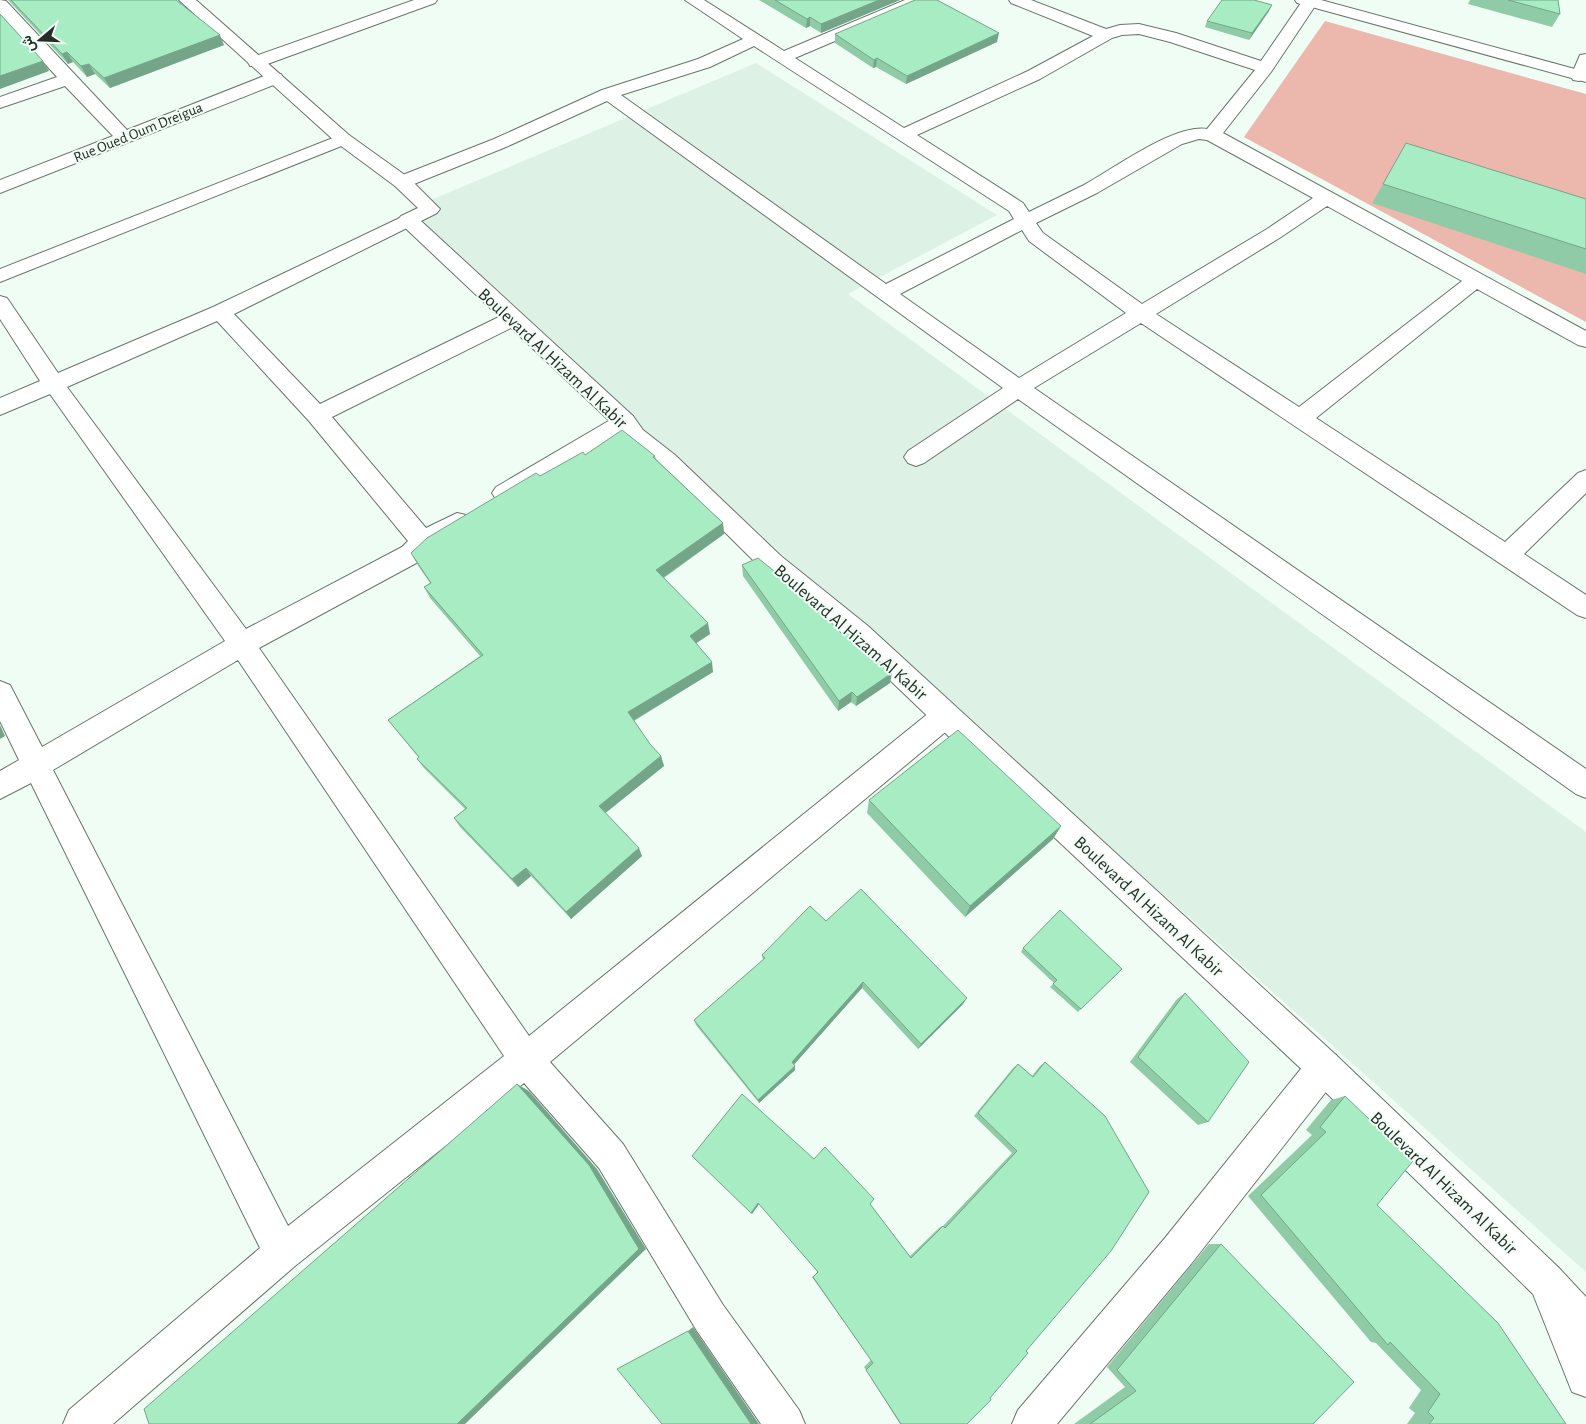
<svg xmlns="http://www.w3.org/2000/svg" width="1586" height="1424" viewBox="0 0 1586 1424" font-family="'Alegreya Sans',Vazirmatn,sans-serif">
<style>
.built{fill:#ddf2e5}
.green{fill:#ecb7ac}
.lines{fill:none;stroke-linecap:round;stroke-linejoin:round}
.street-casing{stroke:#69756d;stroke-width:2}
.secondary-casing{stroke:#69756d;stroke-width:2}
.street{fill:#fff;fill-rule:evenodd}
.secondary{fill:#fff;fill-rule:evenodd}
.wall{fill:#90cba7}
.shaded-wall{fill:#75a588}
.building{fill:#a7ecc2;stroke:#75a588}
.labels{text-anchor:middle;stroke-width:4;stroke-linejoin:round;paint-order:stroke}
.far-street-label{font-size:15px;fill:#272c29;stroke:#effdf4}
.street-label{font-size:18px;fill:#272c29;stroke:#effdf4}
</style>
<rect width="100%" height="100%" fill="#effdf4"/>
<path class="built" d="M756,63L997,215L848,294L1586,832V1272L408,220L412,208Z"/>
<path class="green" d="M1325,21L1586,94V322L1244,137Z"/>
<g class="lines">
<g class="street-casing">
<path id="street" d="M0,0L6,1L127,130L269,74H281L283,78L281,82L0,193V180L113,136L65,86L0,108V97L57,77L0,14Z
M414,0H437L435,3L262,66H250L248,62L250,58Z
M685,0H704L784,51L905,0H926L924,3L795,58L904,128L1028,71L1093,36L1011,3L1009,0H1031L1106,29L1120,25L1139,24L1176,33L1261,61L1303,0H1319L1271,72L1223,133L1586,331V347L1578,345L1477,289L1316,418L1505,542L1578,473L1586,470V493L1524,554L1586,595V618L1577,615L1141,323L1034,388L1586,769V798L1576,794L1018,399L924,463L916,466L908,463L904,457L908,451L1003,388L607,101L506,147L409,186L402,188L395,186L393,182L395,178L494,139L602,90L698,59L743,39ZM1139,34L1170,42L1255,70L1207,129C1174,124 1115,168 1084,185C1066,194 1047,203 1029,212L1023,203L917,135L1040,79L1112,38L1122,35ZM754,46L1009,211L1014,219L886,284L621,95L710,67ZM1199,139L1207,140L1313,198L1267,229L1142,304L1043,233L1036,223L1097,193L1182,144ZM1327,206L1462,281L1299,407L1156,314L1281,237ZM1022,230L1029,241L1126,313L1019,378L900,294Z
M1586,54V78L1579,81L1573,80L1571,76L1580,55Z
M343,134L349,135L352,139L349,143L0,282V269Z
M408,214L415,216L418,220L415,224L234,314L320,404L505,314L512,312L519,314L522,319L519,324L332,417L426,528L457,513L466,515L469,522L466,529L432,548L420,561L259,648L529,1036L935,708L945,704L955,708L959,716L955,724L550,1062L623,1144L723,1305L799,1410L805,1424H761L697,1331L599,1168L524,1083L295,1266L113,1424H63L69,1410L260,1248L31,783L0,799V771L19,760L0,721V681L10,685L42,747L225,641L50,394L0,415V398L40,381L0,319V296L7,298L58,373L213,307ZM217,321L309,421L408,541L402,547L246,629L67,387ZM238,660L504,1056L288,1226L53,770Z
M625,414L633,416L636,422L633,428L512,499L504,502L496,499L492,493L496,487L617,416Z
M1324,1050L1336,1055L1341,1067L1336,1079L1191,1264L1057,1424H1012L1018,1410L1165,1238L1312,1055Z"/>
</g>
<g class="secondary-casing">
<path id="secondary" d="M179,0H196L349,135L409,178L440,209L437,213L421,221L633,416L643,430L675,455L781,556L868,626L1336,1055L1559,1268L1586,1297V1397L1572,1392L1533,1294L1312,1079L1055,838L850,642L763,570L659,467L627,442L617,428L401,224L398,220L401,216L418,208L395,186L337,143Z
M1295,0H1321L1586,72V82L1297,3Z"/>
</g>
<use href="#street" class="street"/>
<use href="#secondary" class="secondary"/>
</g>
<path class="wall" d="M8,0H176L224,45L110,88L95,74L87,77L73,62L68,64Z
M759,0H900L821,33L810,26L806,28Z
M1470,0H1558L1560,14L1552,27L1468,4Z
M1269,11L1249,40L1205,27L1207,21Z
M835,34L997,42L906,84L876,67L873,68L835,43Z
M1383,184L1586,199V274L1372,203Z
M585,455L655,456L656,459L723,523L724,534L664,578L710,634L696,643L713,672L634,721L650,744L661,756L664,766L605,813L642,856L571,919L531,876L518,887L460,827L454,818L465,809L424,768L417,759L419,758L388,720L480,656L430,598L424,587L430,583L417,564L411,553L540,476Z
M742,565L890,683L856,706L851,702L838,711L743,576Z
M869,800L1061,826L1053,839L965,917L867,813Z
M826,921L963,1004L918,1049L862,988L794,1064L795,1066V1070L759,1103L696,1025L694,1020L763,960L762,955Z
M1023,948L1122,969L1078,1012L1050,987L1054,983L1021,952Z
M1185,993L1208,1122L1198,1125L1130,1062L1177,999Z
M1045,1062L1105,1116L900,1424L864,1367L871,1360L812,1277L818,1272L759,1204L752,1214L692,1156L814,1159L870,1204L910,1256L940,1227L943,1226L1012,1153L974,1116L1013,1068L1018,1064L1032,1076L1040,1066Z
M1345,1096L1377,1205L1566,1424H1407L1415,1413L1409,1408L1421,1390L1376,1343L1371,1342L1248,1196L1312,1135L1306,1130L1331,1100Z
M1209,1244H1221L1313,1424H1074L1125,1387L1107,1367Z"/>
<path class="shaded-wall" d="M879,0H900L821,33V24Z
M1272,5L1269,11L1249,40L1252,33Z
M810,17V26L806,28L807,19Z
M999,33L997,42L906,84L907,76Z
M220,35L224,45L110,88L104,78Z
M67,52L73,62L68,64L62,54Z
M877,58L876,67L873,68L874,60Z
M43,61L49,71L0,89V76Z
M89,64L95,74L87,77L81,66Z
M723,523L724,534L658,581L656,570Z
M708,623L710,634L692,646L690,636Z
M712,662L713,672L631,722L628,712Z
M892,673L890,683L856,706L857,697Z
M852,692L851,702L838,711L839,701Z
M0,725L5,736L0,739Z
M661,756L664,766L603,815L599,806Z
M1061,826L1053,839L965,917L970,906Z
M639,848L642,856L571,919L566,912Z
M526,868L531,876L518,887L512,879Z
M863,982L862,988L792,1067V1062Z
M967,998L963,1004L918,1049L921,1044Z
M795,1066V1070L759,1103L758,1100Z
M517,1084L529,1091L597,1169L646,1249L465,1424H457Z
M758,1203L759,1204L752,1214L751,1213Z
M693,1327L759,1424H751L688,1331Z"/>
<path class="building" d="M11,0H176L220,35L104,78L89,64L81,66L67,52L62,54Z
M775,0H879L821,24L810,17L807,19Z
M915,0H937L999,33L907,76L877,58L874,60L835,34Z
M1222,0H1254L1272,5L1252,33L1207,21Z
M1508,0H1558L1560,14Z
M0,14L43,61L0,76Z
M1406,143L1586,199V249L1383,184Z
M622,430L655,456L653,457L723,523L656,570L708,623L690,636L712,662L628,712L650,744L661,756L599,806L639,848L566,912L526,868L512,879L454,818L467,808L417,759L419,757L388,720L483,655L424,587L431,583L411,553L427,538L536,473L540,476L583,452L585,455Z
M758,558L812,602L843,635L848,632L892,673L857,697L852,692L839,701L742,565Z
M958,730L1061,826L970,906L869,800Z
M861,889L967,998L921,1044L863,982L792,1062L795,1066L758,1100L694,1020L765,958L762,955L810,906L826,921Z
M1060,910L1122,969L1081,1009L1053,984L1057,980L1023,948Z
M1185,993L1249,1062L1208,1122L1138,1057Z
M1045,1062L1105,1116L1149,1192L1111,1251L1026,1351L1028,1353L990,1398L991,1400L967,1424H901L866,1370L873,1363L813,1277L818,1272L758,1203L751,1213L692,1156L742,1094L814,1159L825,1147L874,1199L870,1204L911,1258L943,1226L945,1228L1017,1151L978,1113L1018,1064L1033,1077Z
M517,1084L589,1165L639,1249L457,1424H149L144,1409Z
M1345,1096L1413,1161L1377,1205L1498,1323L1566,1424H1429L1434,1418L1428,1412L1440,1394L1390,1342L1388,1345L1261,1195L1326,1132L1320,1127Z
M1221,1244L1354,1382L1313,1424H1090L1136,1391L1117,1370Z
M688,1331L751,1424H662L617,1369Z"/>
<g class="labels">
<g class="far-street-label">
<text transform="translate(138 132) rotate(-22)" y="5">Rue Oued Oum Dreigua</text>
</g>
<g class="street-label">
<text transform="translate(553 358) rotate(43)" y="6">Boulevard Al Hizam Al Kabir</text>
<text transform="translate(851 632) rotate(41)" y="6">Boulevard Al Hizam Al Kabir</text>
<text transform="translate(1149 906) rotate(43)" y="6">Boulevard Al Hizam Al Kabir</text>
<text transform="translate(1444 1183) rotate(44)" y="6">Boulevard Al Hizam Al Kabir</text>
</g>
</g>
<g transform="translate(40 40) rotate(251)" stroke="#effdf4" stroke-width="4" paint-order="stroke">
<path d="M0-4L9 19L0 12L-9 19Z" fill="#272c29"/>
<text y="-8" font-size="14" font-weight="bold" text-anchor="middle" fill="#272c29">ش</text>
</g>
</svg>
